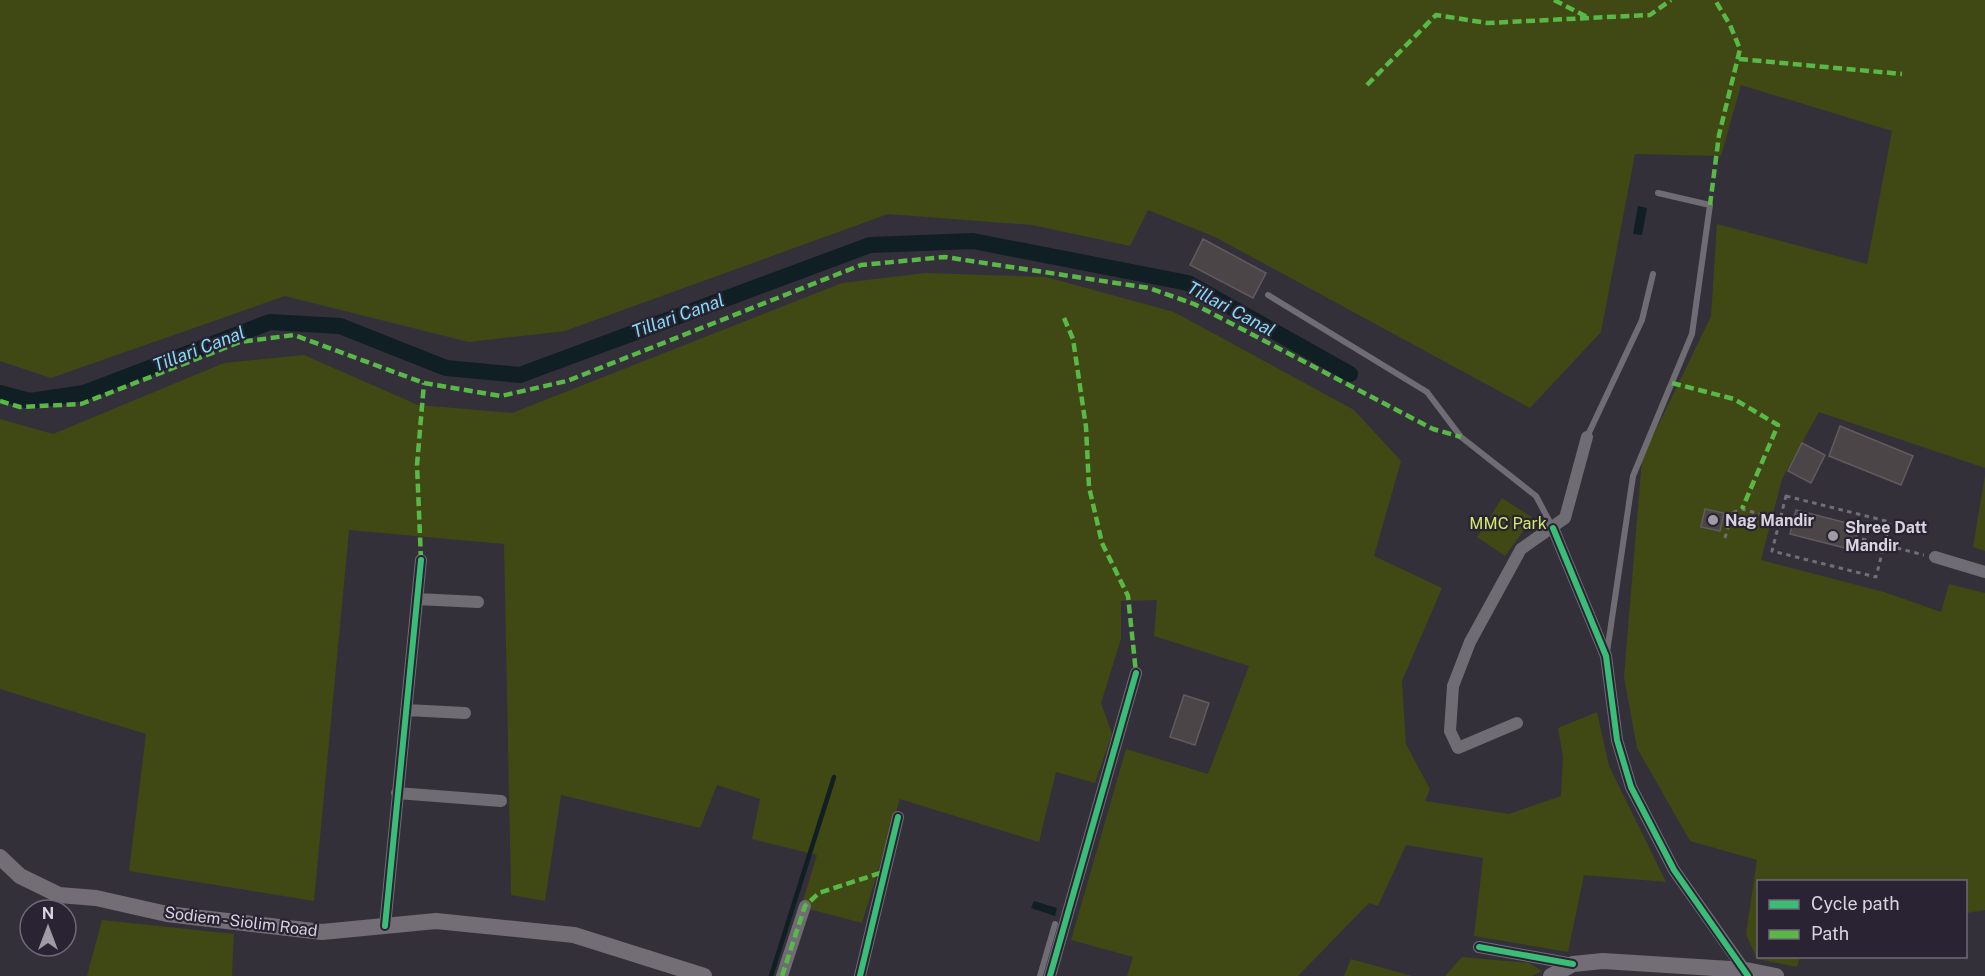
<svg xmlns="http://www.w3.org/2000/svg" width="1985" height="976" viewBox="0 0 1985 976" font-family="'Public Sans',sans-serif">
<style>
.green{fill:#404814}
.water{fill:#101f24}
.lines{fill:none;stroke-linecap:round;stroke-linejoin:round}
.stream{stroke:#101f24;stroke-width:4.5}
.canal{stroke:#101f24;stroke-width:16}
.building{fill:#4c4548;stroke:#615b5e;stroke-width:1.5}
.path{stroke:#716f76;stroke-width:3;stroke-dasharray:4.5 4.5;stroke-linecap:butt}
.service{stroke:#6f6c74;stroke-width:6}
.minor{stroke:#6f6c74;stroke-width:12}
.secondary{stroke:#736e76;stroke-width:16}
.quiet{stroke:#58b947;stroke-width:4.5;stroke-dasharray:9 4.5;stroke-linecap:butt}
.cycleway-casing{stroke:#292333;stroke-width:10}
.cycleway{stroke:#3abd76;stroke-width:6}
.poi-dot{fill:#9e9ba5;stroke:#292333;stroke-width:2}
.labels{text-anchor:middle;stroke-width:4.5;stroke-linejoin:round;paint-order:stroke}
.poi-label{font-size:16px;font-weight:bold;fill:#d7d4de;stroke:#292333;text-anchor:start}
.park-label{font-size:16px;fill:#d3ea6b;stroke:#292333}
.street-label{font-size:16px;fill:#d7d4de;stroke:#292333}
.water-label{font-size:18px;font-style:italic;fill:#83ddf5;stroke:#292333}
</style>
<rect width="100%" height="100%" fill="#34303a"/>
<path class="green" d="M0,0H1985V468L1819,412L1782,479L1761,560L1884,592L1941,612L1949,584L1985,593V910L1966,913V882H1758V956L1800,957L1797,967L1757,959L1746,934L1757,860L1690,841L1637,748L1624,677L1642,459L1711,316L1717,224L1867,264L1892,131L1741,85L1721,156L1635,154L1601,332L1530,408L1215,237L1148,210L1130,246L1032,225L888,214L565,331L469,342L285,296L51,378L0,361Z
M926,273L1046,277L1174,312L1354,410L1401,461L1374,556L1442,588L1402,681L1406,744L1430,789L1425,801L1509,814L1561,796L1563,757L1558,728L1597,712L1609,766L1666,882L1584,875L1568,952L1474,936L1483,858L1406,845L1378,906L1369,903L1298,976H1127L1133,957L1071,940L1126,749L1208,774L1249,666L1154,636L1157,600L1121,601V639L1101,703L1112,734L1095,783L1056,772L1039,842L900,799L862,923L801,907L817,855L752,839L760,799L717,785L700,828L561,795L545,901L511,895L504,544L349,530L314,901L129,871L146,734L0,689V419L53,434L224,363L304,355L418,405L512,413L842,283Z
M1985,475V551L1973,547Z
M1502,498L1533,518L1505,556L1477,537Z
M102,920L234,934L232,976H87Z
M1462,957L1529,963L1542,971L1532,976H1445Z
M1351,959L1412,976H1344Z"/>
<path class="water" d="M1638,206L1647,208L1642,235L1633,234Z
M1034,901L1057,908L1055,916L1031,908Z"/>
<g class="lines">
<path class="stream" d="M771,976L834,777"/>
<path class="canal" d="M0,393L30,401L84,393L270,322L340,326L446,368L520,375L870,245L973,241L1188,283L1350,374"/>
</g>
<path class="building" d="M1203,239L1266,273L1253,298L1190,265Z
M1840,426L1913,456L1901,485L1829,456Z
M1802,443L1825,455L1811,483L1788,471Z
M1705,509L1724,513L1720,531L1701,527Z
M1796,510L1859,526L1853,550L1790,534Z
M1184,695L1209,703L1195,745L1170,737Z"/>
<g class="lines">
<path class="path" d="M1786,496L1890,522L1876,577L1772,551Z
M1725,538L1732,513L1742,509L1780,520
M1862,539L1924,555"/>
<path class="service" d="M1268,295L1427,392L1461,437L1536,496L1553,528
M1587,437L1642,320L1653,274
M1607,652L1633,476L1692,334L1710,205L1658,193
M1040,976L1055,924"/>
<path class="minor" d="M1553,528L1606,656L1617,740L1631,787L1674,870L1748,975
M1935,557L1985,572
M417,599L478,602
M406,710L465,713
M1517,723L1458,748L1450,731L1453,686L1470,642L1521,549L1565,518L1587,437
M397,793L501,801
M385,926L421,560
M1479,947L1573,964
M782,976L805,906
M860,976L898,817
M1050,976L1136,673"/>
<path class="secondary" d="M0,857L20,876L59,895L96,898L167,914L322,932L436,921L574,935L704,976
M1551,976L1573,964L1603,961L1746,970L1776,976"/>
<path class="quiet" d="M1554,0L1589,18
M1739,59L1902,74
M1367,85L1436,15L1487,23L1650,15L1671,0
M1710,205L1719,135L1740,49L1730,25L1715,0
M1064,318L1073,339L1086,427L1089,487L1102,543L1128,596L1136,673
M1672,383L1734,399L1778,425L1742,509
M0,401L20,407L81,404L240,342L294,335L424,383L501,396L567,381L861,265L945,257L1149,288L1194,304L1433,429L1461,437
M421,560L417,465L424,383
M782,976L805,906L819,893L886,871"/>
<g class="cycleway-casing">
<path id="cycleway" d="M1553,528L1606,656L1617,740L1631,787L1674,870L1748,976
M385,926L421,560
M1479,947L1573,964
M860,976L898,817
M1050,976L1136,673"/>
</g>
<use href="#cycleway" class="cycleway"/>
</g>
<g class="poi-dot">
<circle cx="1713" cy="520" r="6"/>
<circle cx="1833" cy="536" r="6"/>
</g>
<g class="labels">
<g class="poi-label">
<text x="1725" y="526">Nag Mandir</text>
<text x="1845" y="533">Shree Datt<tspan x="1845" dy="18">Mandir</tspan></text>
</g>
<g class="park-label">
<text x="1508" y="529">MMC Park</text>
</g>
<g class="street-label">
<text transform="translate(241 921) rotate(7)" y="6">Sodiem - Siolim Road</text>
</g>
<g class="water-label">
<text transform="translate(1231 309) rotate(28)" y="6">Tillari Canal</text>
<text transform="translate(678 316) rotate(-20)" y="6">Tillari Canal</text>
<text transform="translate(199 349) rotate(-21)" y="6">Tillari Canal</text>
</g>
</g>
<rect x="1757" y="880" width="210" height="78" fill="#292333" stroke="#6f6a77" stroke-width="1.5"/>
<rect x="1769" y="900" width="30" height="9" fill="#3abd76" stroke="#6f6a77" stroke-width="1.5"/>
<text x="1811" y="910" font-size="18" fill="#d7d4de">Cycle path</text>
<rect x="1769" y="930" width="30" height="9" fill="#58b947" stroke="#6f6a77" stroke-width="1.5"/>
<text x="1811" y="940" font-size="18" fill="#d7d4de">Path</text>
<g transform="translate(48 928)"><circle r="28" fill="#292333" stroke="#6f6a77" stroke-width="1.5"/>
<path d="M0-4.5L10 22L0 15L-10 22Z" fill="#9e9ba5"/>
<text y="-9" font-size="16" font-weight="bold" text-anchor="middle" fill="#d7d4de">N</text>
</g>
</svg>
